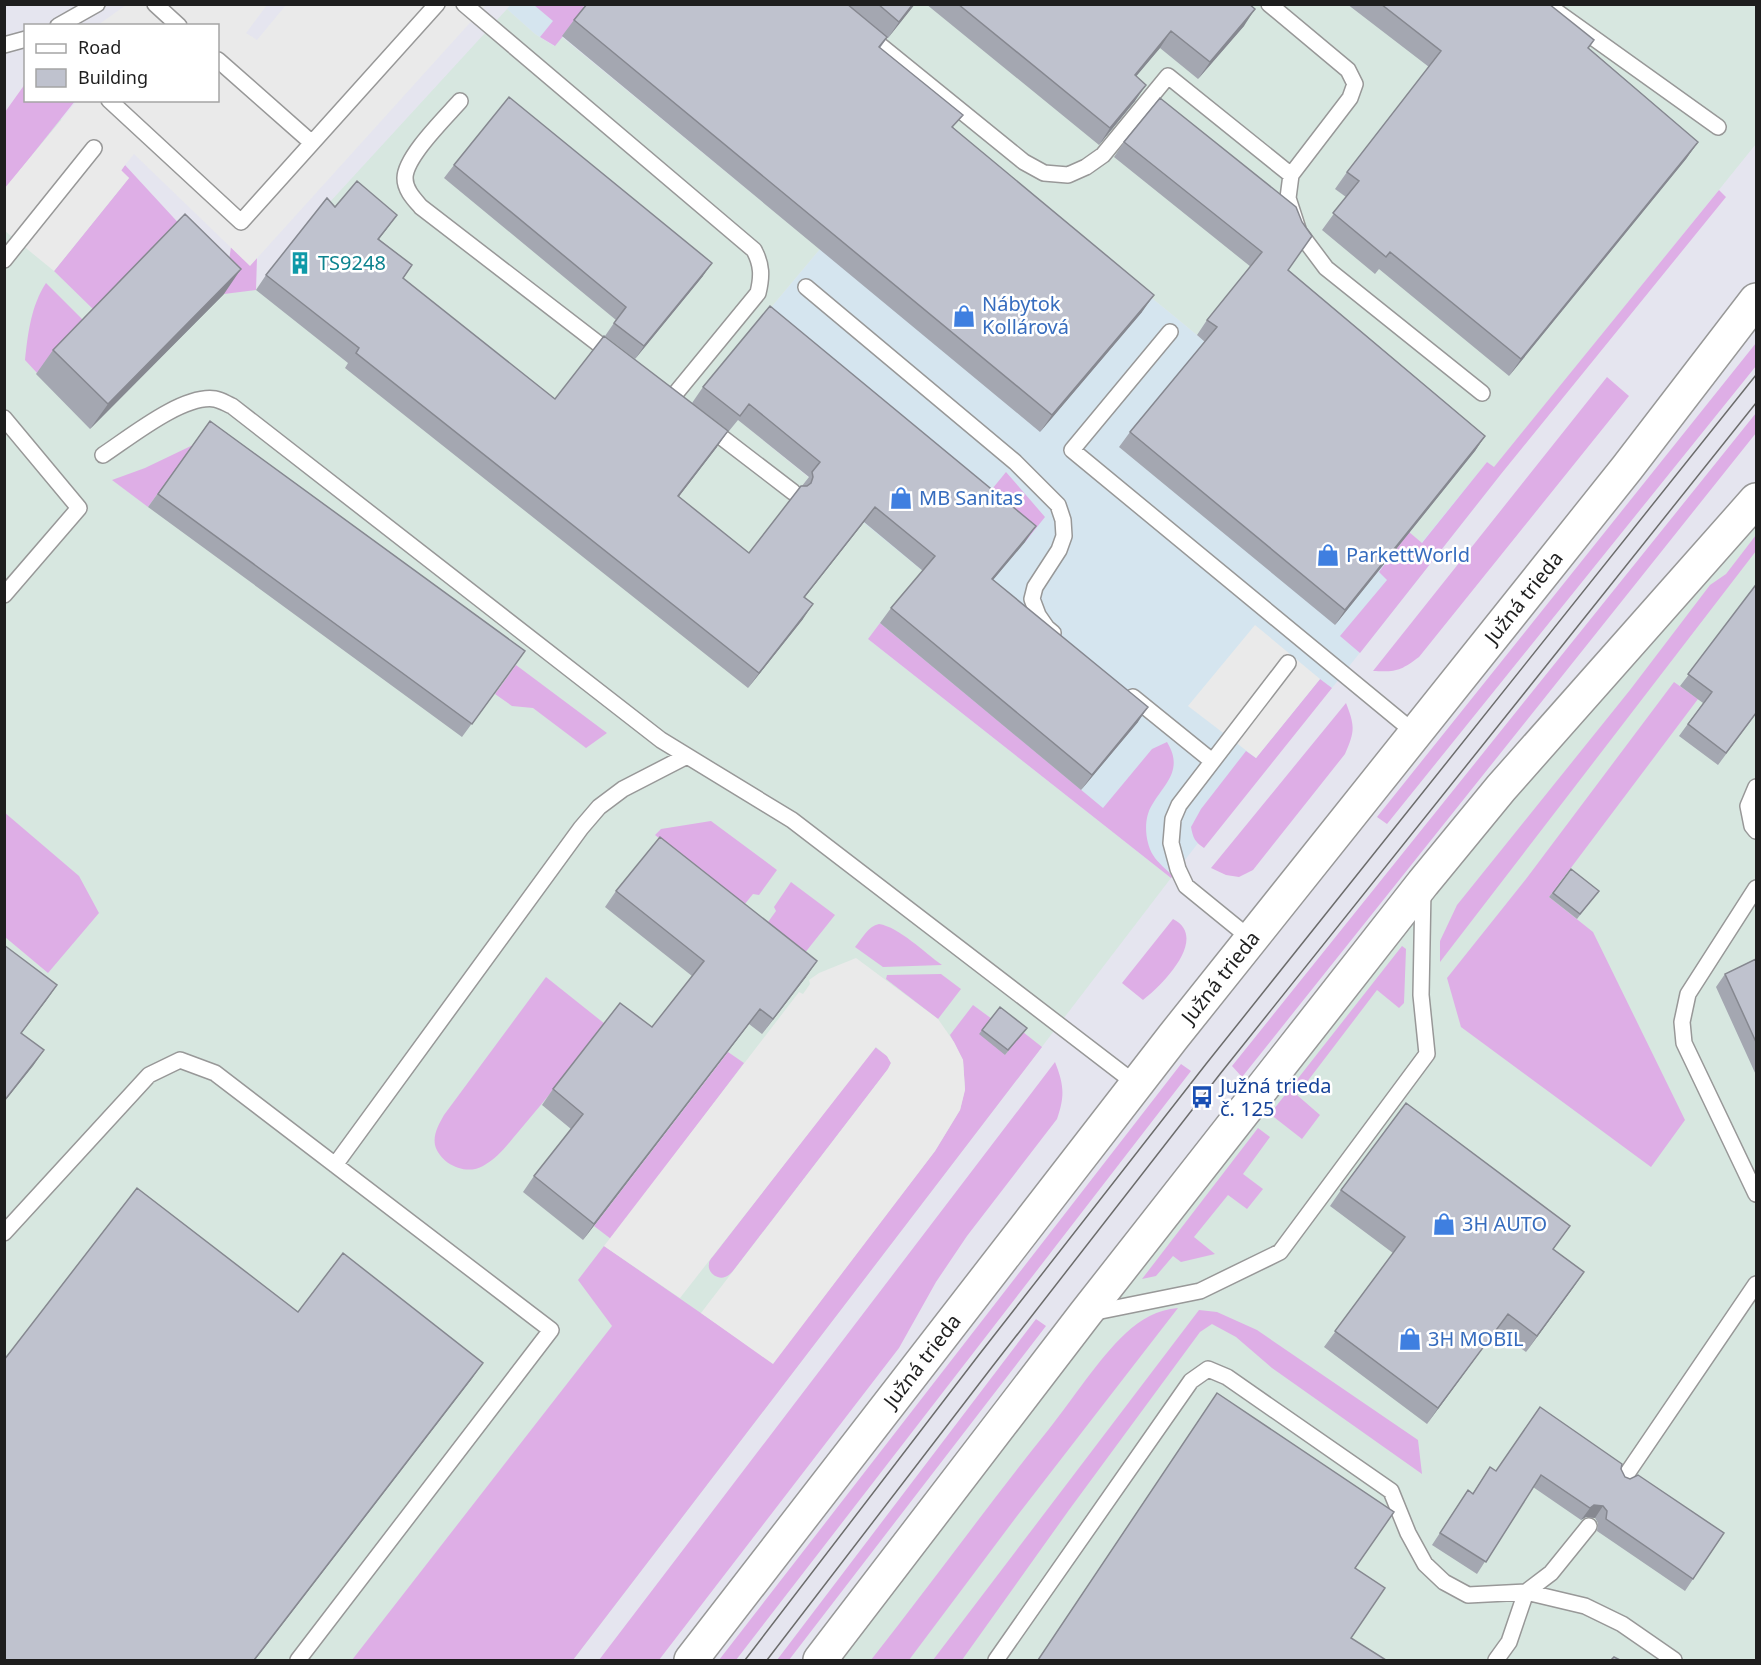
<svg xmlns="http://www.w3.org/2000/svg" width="1761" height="1665" viewBox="0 0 1761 1665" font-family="'Noto Sans',sans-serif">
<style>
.commercial{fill:#d5e5ef}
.industrial{fill:#d7e7e0}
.grass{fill:#deaee6}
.parking{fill:#eaeaea}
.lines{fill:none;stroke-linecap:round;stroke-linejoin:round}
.service-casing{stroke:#989898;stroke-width:18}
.tertiary-casing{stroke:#989898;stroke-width:36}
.service{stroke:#fff;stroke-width:15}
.tertiary{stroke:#fff;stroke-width:33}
.tram{stroke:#6c6c6c;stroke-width:1.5}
.wall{fill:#a4a7b1}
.shaded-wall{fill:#868890}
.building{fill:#bfc2ce;stroke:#868890;stroke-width:1.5}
.labels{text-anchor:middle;stroke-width:5;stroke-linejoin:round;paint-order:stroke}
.culture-label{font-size:20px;fill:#0d838f;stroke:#fff;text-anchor:start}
.shop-label{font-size:20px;fill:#366cbe;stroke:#fff;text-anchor:start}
.street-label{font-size:20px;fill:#1e1e1e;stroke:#fff}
.transit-label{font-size:20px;fill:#164399;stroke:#fff;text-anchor:start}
</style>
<rect width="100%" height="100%" fill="#e5e5ef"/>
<path class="commercial" d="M511,4L795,5L1197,335L1351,465L1501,474L1332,688L1323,682L1171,878L868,639L880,623L824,489L702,390L820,249L563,37L555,46L535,34L507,9Z"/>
<path class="industrial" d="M795,5H1756V144L1494,468L1487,462L1421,543L1342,476L1351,465L1197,335Z
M507,9L535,34L554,46L562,37L820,249L702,390L924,572L868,639L1171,878L573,1660H5V112L26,100L56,115L135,183L123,197L255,290L316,213L318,215Z
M1756,500V1660H823L1085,1314Z"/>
<path class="grass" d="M534,5H581L586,8L555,46L540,37L553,21Z
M25,84L26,100L75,101L5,189V112Z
M125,165L184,229L96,312L54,271L129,178L121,171Z
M1719,190L1726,197L1501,474L1360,653L1340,636L1387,580L1379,572L1409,532L1422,543L1487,462L1494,467Z
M231,247L250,265L257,257L256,290L224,294Z
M46,283L86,323L37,373L25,360C28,333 31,306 46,283Z
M1756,343V366L1387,824L1377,817Z
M1607,377L1629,396L1419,657C1400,671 1397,672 1373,671Z
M1756,413V433L1242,1077L1232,1066Z
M193,445L148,507L112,480L145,468Z
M1006,472L1045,517L1025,542L979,505Z
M1756,535V551L1440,962V941L1457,905L1630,690L1710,585L1726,574Z
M880,623L1103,808L1152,749L1167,742C1184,770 1165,783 1152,805C1143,819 1145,842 1153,855C1158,863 1166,869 1173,876L1171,878L868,639Z
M516,665L607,733L586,748L533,708L512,706L495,694Z
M1320,679L1332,688L1204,848C1195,842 1193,838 1191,827L1201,809L1246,751L1256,758Z
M1674,682L1698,699L1549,897L1593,932L1685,1120L1651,1167L1461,1027L1447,978L1526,879Z
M1346,703C1355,726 1355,731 1345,754L1253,870L1239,877L1226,875L1211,868Z
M4,812L79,876L99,913L48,973L5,937Z
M711,821L777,870L759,895L753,894L744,905L655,835L661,829Z
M791,882L835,915L800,959L763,929L776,911L774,907Z
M1173,919C1210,938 1161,986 1143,1000L1122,983Z
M879,924C899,927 925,953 942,965L883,967L855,947C862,939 868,926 879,924Z
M1402,946L1406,949L1404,1003L1399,1008L1377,990L1297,1095L1320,1115L1302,1139L1270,1114Z
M941,974L961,989L938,1019L886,979L887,975Z
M546,977L605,1024C577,1060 549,1096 519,1131C508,1144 498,1158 483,1166C466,1176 440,1164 435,1145C433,1134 439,1124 444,1115Z
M973,1005L992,1019L1005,1055L1023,1032L1042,1047L573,1660H352L612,1326L578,1280L604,1246L773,1363L935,1151L960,1110L965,1089L963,1060L950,1035Z
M875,1047L887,1056L891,1063L888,1069L733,1271C731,1273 728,1276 725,1277C717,1280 707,1272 709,1264C709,1260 712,1258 714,1255Z
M728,1052L744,1063L611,1239L594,1226Z
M1055,1062C1064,1085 1065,1096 1057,1119L967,1236L936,1282L899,1348L659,1660H599Z
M1181,1064L1191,1071L736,1660H719Z
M1258,1128L1270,1137L1243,1174L1263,1189L1247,1209L1228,1195L1194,1237L1215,1254L1181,1262L1173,1256L1156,1276L1142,1279Z
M1178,1308L1017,1516L909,1660H871C931,1584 988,1505 1049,1429C1073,1399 1098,1359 1126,1333C1141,1319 1157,1310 1178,1308Z
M1199,1310L1217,1312L1257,1330L1418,1440L1422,1474L1272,1368L1236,1337L1212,1324L1200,1332L1069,1510L962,1660H933Z
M1036,1319L1046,1326L789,1660H777Z"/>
<path class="parking" d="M126,5H267L246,33L257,40L286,5H486L250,266L134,154L121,170L129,178L54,271L5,231L4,189L77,101L218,100V26L98,25Z
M1255,625L1320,679L1256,758L1188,706Z
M856,958L938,1019L954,1042L963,1060L965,1090L960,1110L935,1151L773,1364L701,1313L888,1069L891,1063L887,1056L876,1047L680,1298L604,1246L799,992L803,994L810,984L809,980L819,973Z"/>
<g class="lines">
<g class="service-casing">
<path id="service" d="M155,4L179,26
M464,4L754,250C762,265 762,276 758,293L671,399L663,393
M1269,4L1348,70L1355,84L1350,98L1291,175L1288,198L1299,232L1326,268L1482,393
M1546,4L1718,127
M58,26L97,4
M865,33L1024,162L1044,173L1068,175L1086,167L1103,155L1168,76L1291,175
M4,45L26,39
M218,60L312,143
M109,100L241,222L437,4
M460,101C445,118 405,157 405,178C405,190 414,199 421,207L613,355
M4,260L94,148
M806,287L1015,462L1058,505L1063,520L1064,536L1059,550L1035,587L1032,599L1038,615L1047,628L1053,633
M1170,332L1072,450L1415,733
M4,418L79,508L4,595
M707,426L793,492
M103,455C129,438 183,394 215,399C221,400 227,404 232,406L661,740L792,820L1136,1084
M1133,697L1212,761
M1756,787L1748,806L1752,826L1756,831
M1756,888L1688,994L1682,1022L1684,1043L1756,1194
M1251,939L1186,886L1178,869L1171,843L1173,819L1179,805L1288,663
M335,1165L581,828L599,807L623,789L687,756
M4,1233L149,1075L180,1060L215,1073L551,1330L298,1660
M1091,1313L1200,1291L1280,1252L1427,1054L1421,995L1423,889
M1622,1481L1756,1284
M996,1660L1191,1381L1208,1369L1227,1377L1391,1491L1408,1533L1425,1564L1444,1582L1468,1595L1526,1592L1551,1573L1589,1526
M1496,1660L1509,1642L1526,1592L1585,1606L1622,1624L1674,1660"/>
</g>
<g class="tertiary-casing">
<g id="tertiary">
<path id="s1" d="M691,1660L1173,1037L1627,468L1756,300"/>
<path d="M820,1660L1085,1314L1423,883L1501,788L1756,500"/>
</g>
</g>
<use href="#service" class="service"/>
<use href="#tertiary" class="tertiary"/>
<path class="tram" d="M745,1660L978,1356L1206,1064L1756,375
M767,1660L992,1367L1220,1074L1756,403"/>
</g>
<path class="wall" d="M587,4H915L888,38H887L880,48L954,128L1142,312L1040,432L562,36L574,20Z
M926,4H1249L1244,26L1198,79L1160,48L1136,76L1135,101L1099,145Z
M1347,4H1549L1589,48L1698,142L1686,159L1509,376L1379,269L1375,274L1322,230L1346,197L1335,189L1347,172L1429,67Z
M1124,142L1288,270L1485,436L1475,451L1335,625L1119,447L1130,432L1205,342L1197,335L1207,320L1251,267L1114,157Z
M454,165L703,276L635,359L605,336L616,320L444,178Z
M335,207L397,215L379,239L412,265L403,279L555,399L717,447L678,497L749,553L809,477L738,420L729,431L692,403L703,387L770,306L1025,542L993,580L1138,722L1081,790L880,623L891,608L923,571L864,522L805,597L803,619L748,688L345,368L348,363L256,290L266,275Z
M224,294L90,429L36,374L53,350Z
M210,421L525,651L462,737L148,507Z
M1756,587V714L1718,765L1679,736L1703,703L1680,686Z
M1571,869L1599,891L1577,919L1549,897Z
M616,891L806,977L762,1034L749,1024L583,1240L523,1192L534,1176L571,1129L542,1105L553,1089L652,1027L692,976L605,907Z
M1756,959V1075L1716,987L1725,974Z
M1000,1007L1027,1028L1005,1055L979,1034Z
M1341,1190L1553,1249L1584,1272L1526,1352L1496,1330L1427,1424L1324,1347L1393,1253L1330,1206Z
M1490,1467L1496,1471L1621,1469L1625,1477L1724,1533L1685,1591L1597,1531L1598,1523L1595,1518L1586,1517L1581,1520L1533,1487L1477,1574L1432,1545L1468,1490L1473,1493Z"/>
<path class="shaded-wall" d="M913,4H915L888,38L899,22Z
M1255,9L1244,26L1198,79L1210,62Z
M1171,31L1160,48L1123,92L1135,75Z
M1146,85L1135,101L1099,145L1110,128Z
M1698,142L1686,159L1509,376L1521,359Z
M397,215L386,230L367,254L378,239Z
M712,263L703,276L635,359L644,346Z
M241,269L224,294L90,429L108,404Z
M1154,295L1142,312L1040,432L1052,415Z
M728,431L717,447L667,512L678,496Z
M1485,436L1475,451L1335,625L1345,610Z
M875,507L864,522L793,612L804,597Z
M1036,526L1025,542L981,594L992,579Z
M813,604L803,619L748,688L759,673Z
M1148,707L1138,722L1081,790L1092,775Z
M817,961L806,977L762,1034L773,1019Z
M57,985L46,1001L10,1048L21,1033Z
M760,1009L749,1024L583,1240L594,1224Z
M44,1050L33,1066L4,1102V1101Z
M1584,1272L1573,1288L1526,1352L1537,1336Z
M1508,1314L1496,1330L1427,1424L1438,1408Z
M483,1363L471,1380L255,1660H254Z
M1594,1505L1603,1506L1595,1518L1586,1517L1581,1520L1590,1508Z"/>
<path class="building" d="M587,4H847L887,37L879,47L963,115L952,127L1154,295L1052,415L574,20Z
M878,4H913L899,22Z
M958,4H1249L1255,9L1210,62L1171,31L1135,75L1146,85L1110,128Z
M1381,4H1549L1594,40L1588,48L1698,142L1521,359L1390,252L1386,257L1333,213L1359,181L1347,172L1441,51Z
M509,97L712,263L644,346L614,323L626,307L454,165Z
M1160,98L1296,207L1302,222L1312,236L1288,270L1485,436L1345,610L1130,432L1217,327L1207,320L1262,252L1124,142Z
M357,181L397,215L378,239L412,265L403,278L555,399L604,336L728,431L678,496L749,553L801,486H807L811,483L813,477L812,472L820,462L749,404L740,416L703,387L770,306L1036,526L992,579L1148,707L1092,775L891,608L935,556L875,507L804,597L813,604L759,673L356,353L359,348L266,275L327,198L335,207Z
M185,214L241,269L108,404L53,350Z
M210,421L525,651L472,724L158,494Z
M1755,586L1756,587V713L1726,753L1688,724L1712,692L1688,674Z
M660,837L817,961L773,1019L760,1009L594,1224L534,1176L583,1114L553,1089L620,1003L652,1027L704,961L616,891Z
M1571,869L1599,891L1580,914L1553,893Z
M4,945L57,985L21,1033L44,1050L4,1101Z
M1756,959V1042L1725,974Z
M1000,1007L1027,1028L1008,1050L982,1030Z
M1406,1103L1570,1226L1553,1249L1584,1272L1537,1336L1508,1314L1438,1408L1335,1331L1405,1237L1341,1190Z
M137,1188L298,1312L343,1253L483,1363L254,1660H4V1360Z
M1217,1393L1394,1512L1355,1568L1385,1588L1351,1638L1386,1660H1038Z
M1540,1407L1622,1464L1621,1469L1625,1477L1630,1479L1638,1475L1724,1533L1693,1579L1606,1519L1607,1511L1603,1506L1594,1505L1590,1508L1541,1475L1486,1562L1440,1533L1468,1490L1473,1494L1490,1467L1496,1471Z
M1614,1657L1620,1660H1611Z"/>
<defs>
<g id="building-bare" transform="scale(1.8)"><path d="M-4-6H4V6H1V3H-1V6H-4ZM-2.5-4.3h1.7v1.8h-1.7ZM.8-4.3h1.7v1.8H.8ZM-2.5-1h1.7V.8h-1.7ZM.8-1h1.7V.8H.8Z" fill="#0f9aa8" stroke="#fff" stroke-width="2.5" paint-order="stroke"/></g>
<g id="shop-bare" transform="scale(1.8)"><path d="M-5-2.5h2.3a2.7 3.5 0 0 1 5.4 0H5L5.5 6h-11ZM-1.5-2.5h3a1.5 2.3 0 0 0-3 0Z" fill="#3f7fe0" stroke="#fff" stroke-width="2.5" paint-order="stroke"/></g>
<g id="bus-bare" transform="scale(1.8)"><path d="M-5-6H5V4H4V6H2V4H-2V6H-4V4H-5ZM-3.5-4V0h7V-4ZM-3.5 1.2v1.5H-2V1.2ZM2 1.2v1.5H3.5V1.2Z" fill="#1a4fb4" stroke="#fff" stroke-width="2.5" paint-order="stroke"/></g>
</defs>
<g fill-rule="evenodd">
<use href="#building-bare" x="300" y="263"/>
<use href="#shop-bare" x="964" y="316"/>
<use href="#shop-bare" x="901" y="498"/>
<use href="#shop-bare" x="1328" y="555"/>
<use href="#bus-bare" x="1202" y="1097"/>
<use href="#shop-bare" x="1444" y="1224"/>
<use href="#shop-bare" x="1410" y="1339"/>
</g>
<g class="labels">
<g class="culture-label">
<text x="318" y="270">TS9248</text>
</g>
<g class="shop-label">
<text x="982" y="311">Nábytok<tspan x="982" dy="23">Kollárová</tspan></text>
<text x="919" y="505">MB Sanitas</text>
<text x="1346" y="562">ParkettWorld</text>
<text x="1462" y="1231">3H AUTO</text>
<text x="1428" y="1346">3H MOBIL</text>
</g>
<g class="street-label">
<text dy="7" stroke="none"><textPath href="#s1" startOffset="1350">Južná trieda</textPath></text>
<text dy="7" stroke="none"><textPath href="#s1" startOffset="864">Južná trieda</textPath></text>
<text dy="7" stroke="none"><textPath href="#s1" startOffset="378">Južná trieda</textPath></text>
</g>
<g class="transit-label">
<text x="1220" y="1093">Južná trieda<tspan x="1220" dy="23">č. 125</tspan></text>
</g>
</g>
<rect width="1761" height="1665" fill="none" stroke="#1e1e1e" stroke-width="12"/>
<rect x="24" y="24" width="195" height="78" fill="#ffffff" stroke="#a5a5a5" stroke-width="1.5"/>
<rect x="36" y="44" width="30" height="9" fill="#ffffff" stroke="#a5a5a5" stroke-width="1.5"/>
<text x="78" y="54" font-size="18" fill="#1e1e1e">Road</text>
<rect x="36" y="69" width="30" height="18" fill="#bfc2ce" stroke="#a5a5a5" stroke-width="1.5"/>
<text x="78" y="84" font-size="18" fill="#1e1e1e">Building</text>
</svg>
